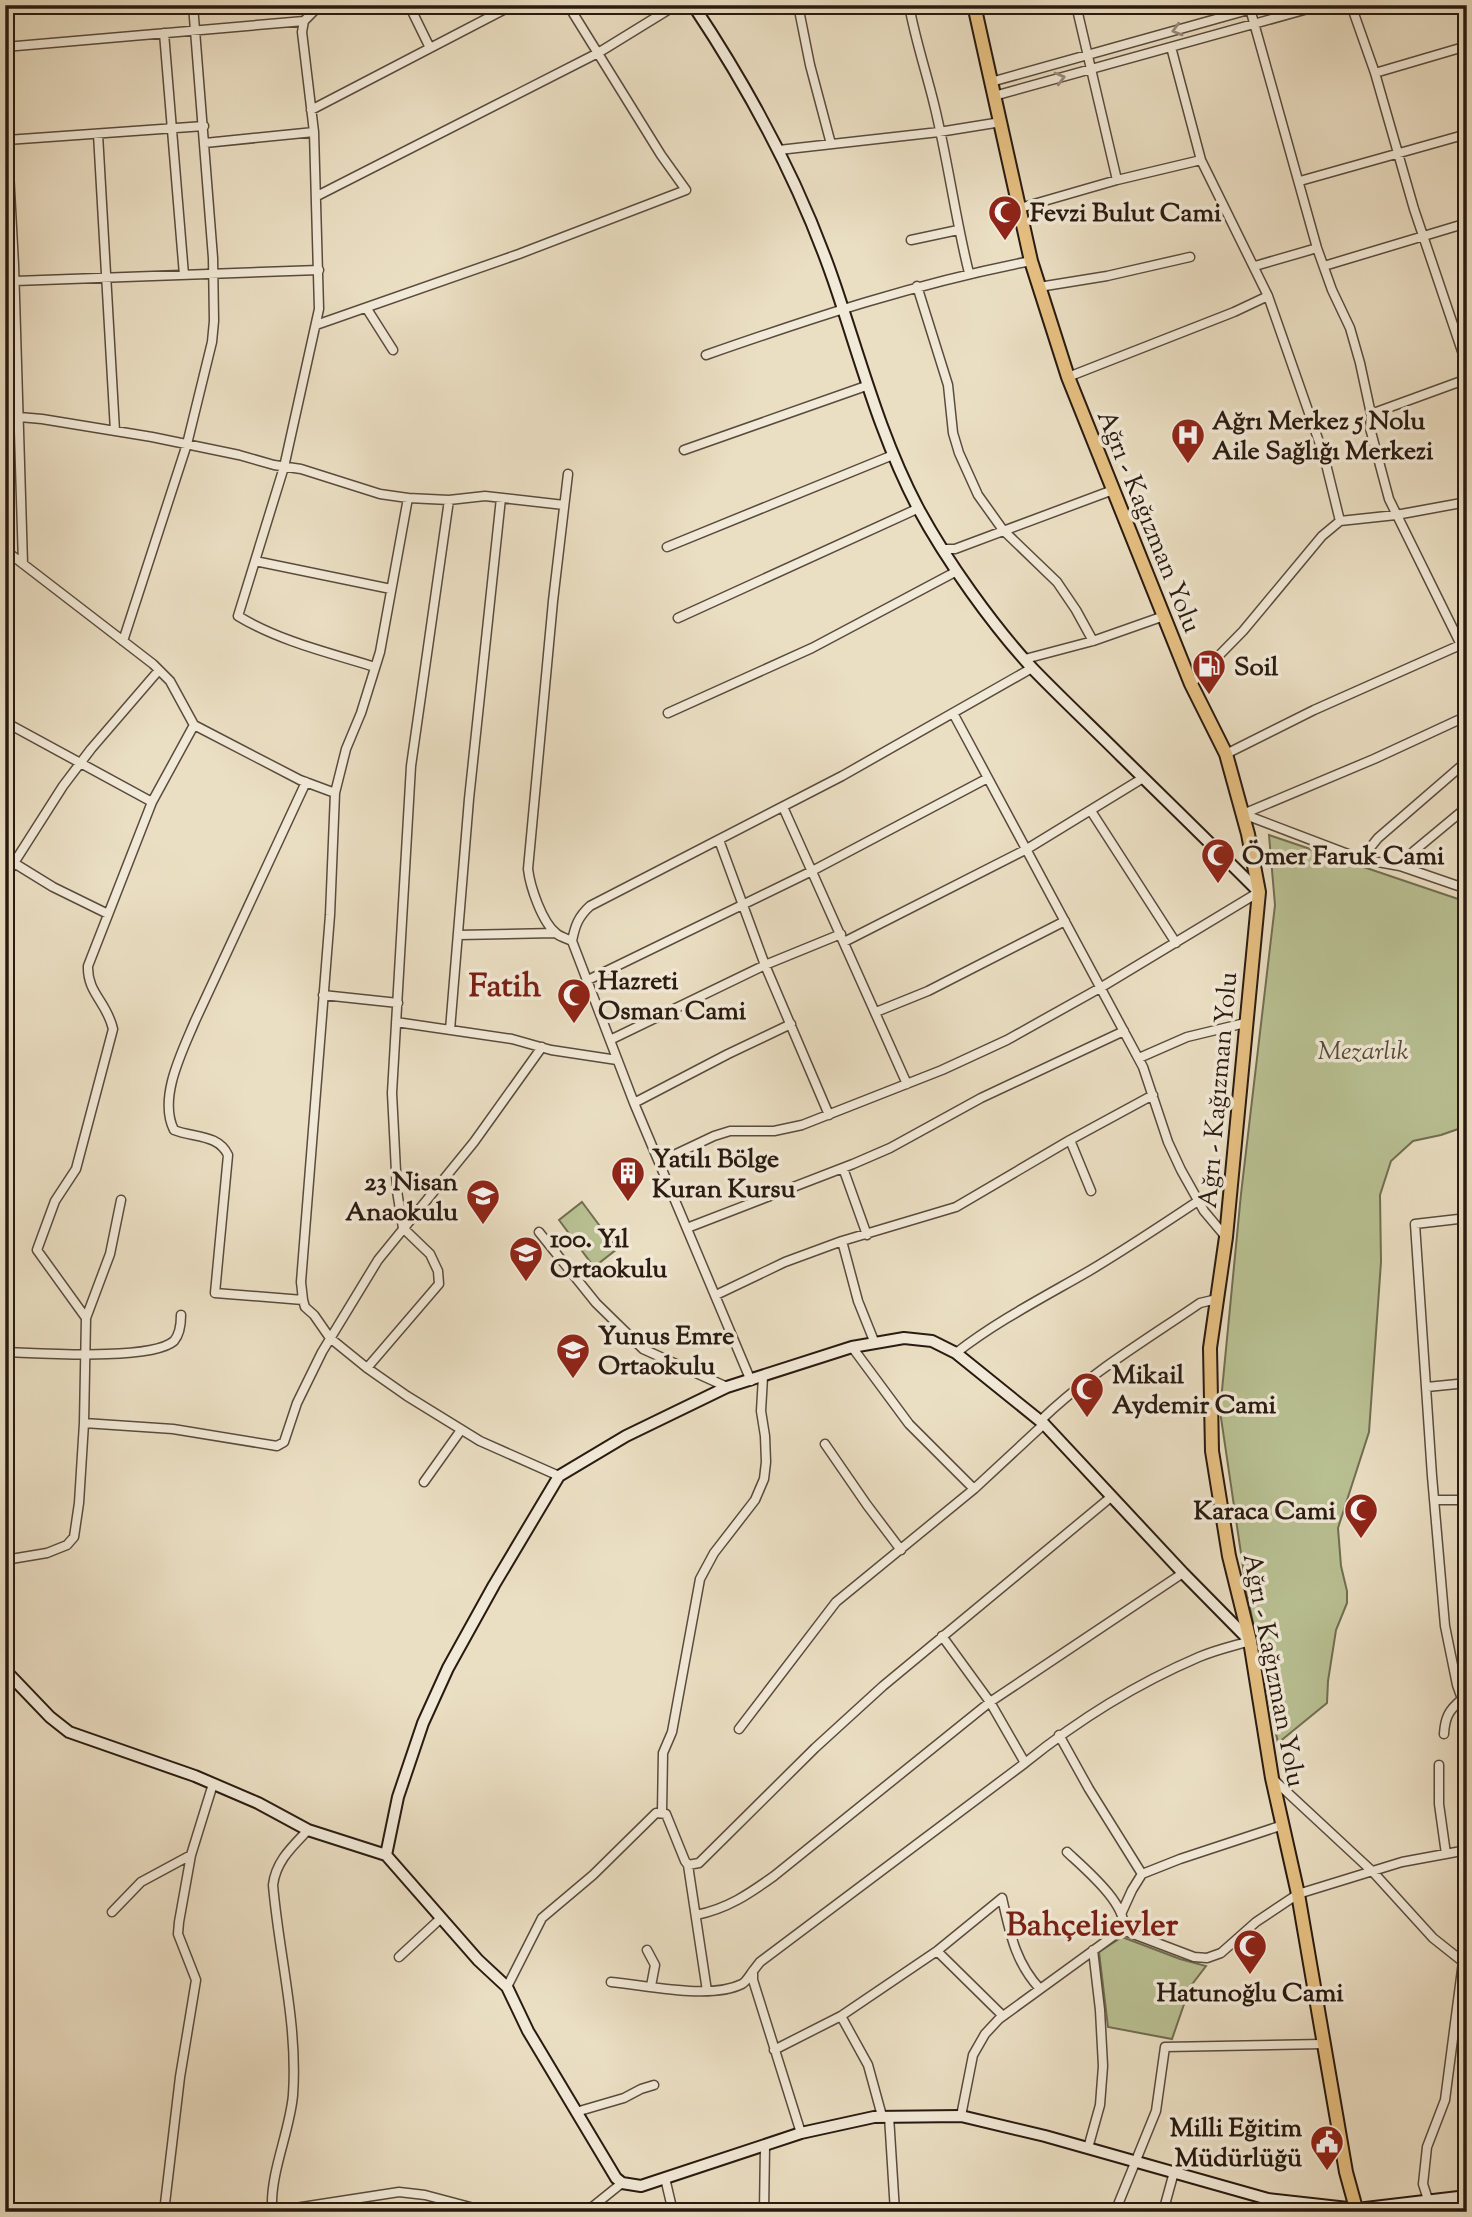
<svg xmlns="http://www.w3.org/2000/svg" width="1472" height="2217" viewBox="0 0 1472 2217" font-family="'Sorts Mill Goudy',serif">
<style>
.green{fill:#b9c193;stroke:#716e52;stroke-width:2}
.lines{fill:none;stroke-linecap:round;stroke-linejoin:round}
.street-casing{stroke:#5a4b3e;stroke-width:11}
.secondary-casing{stroke:#291a11;stroke-width:14}
.primary-casing{stroke:#291a11;stroke-width:16}
.street{stroke:#f2ead8;stroke-width:8}
.secondary{stroke:#f2ead8;stroke-width:10}
.primary{stroke:#e6c082;stroke-width:12}
.oneway{stroke:#988c7e}
.labels{text-anchor:middle;stroke-width:7;stroke-linejoin:round;paint-order:stroke}
.poi-label{font-size:26px;font-weight:bold;fill:#291a11;stroke:#f2ead8;text-anchor:start}
.street-label{font-size:26px;fill:#291a11;stroke:#f2ead8}
.park-label{font-size:26px;font-style:italic;fill:#544c38;stroke:#f2ead8}
.district-label{font-size:33px;font-weight:bold;fill:#7a1f14;stroke:#f2ead8}
</style>
<rect width="100%" height="100%" fill="#ebdfc3"/>
<filter id="stains"><feTurbulence type="fractalNoise" baseFrequency=".00286" numOctaves="4"/><feColorMatrix values="0 0 0 0 .2 0 0 0 0 .09 0 0 0 0 .02 0 0 0 .5 -.17"/></filter>
<radialGradient id="worn" r=".72"><stop offset=".6" stop-color="#630" stop-opacity="0"/><stop offset="1" stop-color="#630" stop-opacity=".3"/></radialGradient>
<path class="green" d="M1269,835L1467,902V1124L1461,1128L1441,1135L1413,1141L1391,1161L1380,1195L1381,1262L1369,1432L1338,1528L1341,1566L1347,1591V1603L1336,1630L1328,1681L1327,1703L1278,1743L1247,1594L1220,1411L1241,1194L1275,905Z
M582,1202L617,1249L594,1267L559,1220Z
M1122,1937L1180,1959L1206,1966L1190,1987L1172,2039L1108,2027L1099,1952Z"/>
<g class="lines">
<g class="street-casing">
<path id="street" d="M320,5L304,21L302,32L314,132L319,309L284,467L238,616C279,641 330,653 375,667
M409,5L430,48
M798,5L810,65L831,144
M909,5C915,39 926,71 934,104C948,160 955,217 969,273
M1076,5L1117,180
M1249,5L1317,248L1332,290L1350,328L1360,363L1371,414L1370,428L1389,499L1467,657
M1351,5L1375,73L1414,209L1467,366
M164,33L184,275
M5,47L304,21
M1171,47L1201,160L1268,296L1324,456L1340,521L1322,536L1243,631L1191,684
M1375,73L1467,46
M991,82L1266,5
M994,96L1322,5
M5,97L14,265L23,564
M311,110L513,5
M98,134L115,431
M7,140L204,126
M205,143L314,132
M779,150L939,132L1001,122
M1300,181L1467,134
M317,196L598,53L676,5
M1020,208L1117,180L1201,160
M911,240L958,230
M1255,266L1317,248
M1324,266L1467,223
M15,281L319,270
M917,286L948,385L953,433L959,453L978,495L1003,530L1057,582L1076,610L1093,641
M1039,287L1107,276L1190,257
M367,309L393,350
M316,325L519,254L686,190L661,155L568,5
M706,355C815,317 917,283 1031,261
M1068,377L1234,312L1268,296
M1371,414L1467,379
M19,417L42,419L152,437L239,455L274,465L301,469L380,494L408,498L449,500L485,496L564,505
M684,450L866,386
M568,474L553,601L528,869C530,886 542,923 557,934C561,937 568,939 572,941
M408,498L380,652L361,713L346,749L335,793L330,915L301,1282L303,1300L305,1307L314,1315L330,1338L367,1368L407,1396L480,1441L559,1476
M1340,521L1396,515L1467,502
M667,547L893,455
M944,549H955L1113,490
M5,550L153,664L170,681L194,725L300,780L335,793
M255,561L391,589
M5,573L10,554
M678,618L919,508
M123,641L187,444L212,342L214,321L213,258L193,5
M1025,659L1093,641L1164,616
M668,713L812,648L957,571
M953,713L1143,1067L1168,1142L1181,1170L1204,1211L1225,1236
M5,722L152,802
M1226,754L1314,710L1467,642
M783,807L907,1084
M1091,811L1176,943
M1243,814L1374,759L1467,716
M1243,814L1361,859L1400,866L1467,889
M719,840L765,965L829,1115
M1361,859L1378,838L1467,761
M14,863L53,887L108,914
M1400,866L1414,851L1467,807
M5,877L63,786L91,749L159,670
M458,935L555,933
M844,942L1027,849L1143,778
M588,980L812,871L986,779
M323,995L398,1003
M876,1012L928,991L1065,921
M396,1022L512,1039L551,1050L617,1060
M450,1030L469,799L501,498
M610,1040L765,965L841,934
M1139,1058L1187,1037L1245,1023
M634,1103L728,1054L791,1024
M1070,1140L1091,1191
M659,1162L714,1136L730,1131H774L802,1125L942,1070L1007,1040L1100,988L1259,892
M843,1168L867,1235
M1467,1218L1415,1224L1432,1476L1445,1626L1457,1685L1462,1699L1467,1702
M687,1228L853,1164L890,1148L981,1098L1124,1031
M539,1232L596,1303L643,1349L727,1387
M842,1241L858,1301L874,1341
M716,1295L785,1262L842,1241L956,1207L1070,1140L1153,1095
M303,1300L215,1293L228,1155C218,1134 194,1138 174,1130C158,1098 182,1052 195,1021L306,782
M86,1318L37,1250L55,1201L76,1169L113,1029C107,1002 87,993 88,966L152,802L194,725
M852,1347L909,1424L974,1489
M956,1353C997,1321 1044,1297 1089,1271C1126,1249 1162,1225 1198,1201
M5,1360L7,1352C39,1353 151,1361 174,1341C180,1334 181,1323 181,1315
M367,1368L439,1284L438,1271L430,1254L403,1228L397,1191L392,1093L411,766L449,500
M751,1381L634,1103L572,941C575,926 578,917 590,906L842,776L1032,668
M1427,1387L1467,1383
M1040,1421C1087,1375 1146,1340 1200,1303L1217,1299
M84,1423L173,1429L277,1446L284,1442L297,1403L322,1352L378,1260L474,1142L542,1047
M825,1444L867,1505L901,1550
M424,1482L461,1430
M1434,1500H1467
M5,1560L47,1553L67,1545L74,1537L79,1503L84,1423L86,1318L110,1254L121,1200
M942,1636L990,1702L1025,1763
M739,1729L836,1602L974,1489L1044,1424
M1444,1734C1445,1717 1449,1710 1462,1699
M1059,1735L1089,1789L1142,1874
M1439,1765V1804L1446,1854
M1274,1780L1373,1872L1433,1938L1467,1965
M662,1812L663,1753L672,1732L700,1579L714,1553L755,1500L764,1479L766,1462L765,1436L761,1411L763,1377
M308,1830C292,1847 276,1861 273,1885C279,1955 298,2024 293,2095C290,2130 271,2171 272,2206L276,2211L399,2192L425,2195L489,2212
M1067,1852C1084,1868 1130,1906 1123,1931
M688,1865L707,1991
M112,1912L141,1882L191,1855
M1122,1912L1132,1890L1142,1874L1180,1859L1283,1825
M696,1915C727,1909 749,1894 774,1876L990,1702L1183,1573
M647,1950L655,1965L651,1986
M937,1951L1003,2016
M399,1957L440,1919
M611,1982C646,1985 710,2000 742,1984C746,1982 750,1975 753,1971
M507,1987L542,1918L593,1875L656,1813L666,1814L685,1861L688,1865L699,1863L815,1748L883,1686L1111,1497
M841,2016L868,2065L882,2116
M774,2050L841,2016L937,1951L1002,1898C1010,1933 1015,1962 1040,1989
M576,2112L624,2098L641,2089L654,2085
M889,2116L895,2212
M961,2116L973,2055L985,2034L999,2019L1116,1934L1123,1931L1128,1932L1194,1957L1207,1958L1221,1953L1256,1922L1298,1894L1402,1862L1467,1850
M801,2133L753,1980V1971L760,1962L1025,1763C1078,1720 1136,1684 1199,1657C1215,1650 1233,1646 1250,1641
M1088,2148L1100,2105L1103,2066L1100,2010L1093,1950
M665,2178L673,2212
M164,2212L180,2077L196,1980L178,1934L179,1922L191,1855L213,1784
M256,2212L272,2206
M586,2212L622,2183
M764,2212L765,2146
M1115,2212L1156,2111L1165,2047L1323,2044
M1163,2212L1174,2172
M1432,2212L1423,2184L1427,2147L1445,2100L1463,1962"/>
</g>
<g class="secondary-casing">
<path id="secondary" d="M693,5C751,92 800,183 834,282C860,358 880,436 918,508C946,560 993,626 1033,669C1062,699 1092,727 1121,756C1167,801 1213,846 1259,892
M5,1670L50,1717L69,1732L195,1776L258,1803L308,1830L386,1855L478,1960L507,1987L528,2031L616,2178L622,2183L641,2186L801,2133L874,2117L961,2116L1045,2136L1268,2199L1357,2209L1467,2196
M386,1855L398,1797L423,1723L448,1668L494,1585L559,1476L626,1436L727,1387L852,1347L904,1338L932,1341L956,1353L1044,1424L1183,1573L1250,1641"/>
</g>
<g class="primary-casing">
<path id="primary" d="M974,5L1031,261L1068,377L1191,684L1226,754L1248,834L1259,892L1226,1237L1210,1348L1212,1451L1229,1556L1250,1641L1272,1778L1298,1894L1346,2172L1357,2212"/>
</g>
<use href="#street" class="street"/>
<use href="#secondary" class="secondary"/>
<use href="#primary" class="primary"/>
</g>
<defs><path id="oneway-chevron" d="M-2-3.5L2.5 0L-2 3.5" fill="none" stroke-width="1.6" stroke-linecap="round" stroke-linejoin="round" transform="scale(1.75)"/></defs>
<g class="oneway">
<use href="#oneway-chevron" transform="translate(1177 30) rotate(164)"/>
<use href="#oneway-chevron" transform="translate(1060 78) rotate(-15)"/>
</g>
<defs>
<g id="mosque-pin" transform="scale(1.75)"><path d="M0 17L-7.5 6A9.5 9.5 0 1 1 7.5 6Z" fill="#8f2418" stroke="#f2ead8"/><path d="M3.5-4.9A6 6 0 1 0 3.5 4.9A5 5 0 1 1 3.5-4.9Z" fill="#fff"/></g>
<g id="hospital-pin" transform="scale(1.75)"><path d="M0 17L-7.5 6A9.5 9.5 0 1 1 7.5 6Z" fill="#8f2418" stroke="#f2ead8"/><path d="M-5-5h3v3.5h4V-5h3V5h-3V1.5h-4V5h-3Z" fill="#fff"/></g>
<g id="fuel-pin" transform="scale(1.75)"><path d="M0 17L-7.5 6A9.5 9.5 0 1 1 7.5 6Z" fill="#8f2418" stroke="#f2ead8"/><path d="M-5.5-6h7V0h2V4h1.3V-2.5L3-4.5l.8-.8L6-3V5H2.5V1h-1V6h-7ZM-4.2-4.7v3.2H.2V-4.7Z" fill="#fff"/></g>
<g id="building-pin" transform="scale(1.75)"><path d="M0 17L-7.5 6A9.5 9.5 0 1 1 7.5 6Z" fill="#8f2418" stroke="#f2ead8"/><path d="M-4-6H4V6H1V3H-1V6H-4ZM-2.5-4.3h1.7v1.8h-1.7ZM.8-4.3h1.7v1.8H.8ZM-2.5-1h1.7V.8h-1.7ZM.8-1h1.7V.8H.8Z" fill="#fff"/></g>
<g id="school-pin" transform="scale(1.75)"><path d="M0 17L-7.5 6A9.5 9.5 0 1 1 7.5 6Z" fill="#8f2418" stroke="#f2ead8"/><path d="M0-5L7-2L0 1L-7-2ZM-4 1L0 2.5L4 1V4Q0 6-4 4Z" fill="#fff"/></g>
<g id="civic-pin" transform="scale(1.75)"><path d="M0 17L-7.5 6A9.5 9.5 0 1 1 7.5 6Z" fill="#8f2418" stroke="#f2ead8"/><path d="M-.6-6.5H3V-4.5H.6V-3L4-1V1h2V6H-6V1h2V-1L-.6-3ZM-1.2 2.5V6h2.4V2.5Z" fill="#fff"/></g>
</defs>
<g fill-rule="evenodd">
<use href="#mosque-pin" x="1005" y="212"/>
<use href="#hospital-pin" x="1188" y="435"/>
<use href="#fuel-pin" x="1209" y="666"/>
<use href="#mosque-pin" x="1218" y="855"/>
<use href="#mosque-pin" x="574" y="995"/>
<use href="#building-pin" x="628" y="1173"/>
<use href="#school-pin" x="483" y="1196"/>
<use href="#school-pin" x="526" y="1253"/>
<use href="#school-pin" x="573" y="1350"/>
<use href="#mosque-pin" x="1087" y="1389"/>
<use href="#mosque-pin" x="1361" y="1510"/>
<use href="#mosque-pin" x="1250" y="1946"/>
<use href="#civic-pin" x="1327" y="2142"/>
</g>
<g class="labels">
<g class="poi-label">
<text x="1030" y="221">Fevzi Bulut Cami</text>
<text x="1212" y="429">Ağrı Merkez 5 Nolu<tspan x="1212" dy="30">Aile Sağlığı Merkezi</tspan></text>
<text x="1234" y="675">Soil</text>
<text x="1242" y="864">Ömer Faruk Cami</text>
<text x="598" y="989">Hazreti<tspan x="598" dy="30">Osman Cami</tspan></text>
<text x="652" y="1167">Yatılı Bölge<tspan x="652" dy="30">Kuran Kursu</tspan></text>
<text x="458" y="1190" text-anchor="end">23 Nisan<tspan x="458" dy="30">Anaokulu</tspan></text>
<text x="550" y="1247">100. Yıl<tspan x="550" dy="30">Ortaokulu</tspan></text>
<text x="598" y="1344">Yunus Emre<tspan x="598" dy="30">Ortaokulu</tspan></text>
<text x="1112" y="1383">Mikail<tspan x="1112" dy="30">Aydemir Cami</tspan></text>
<text x="1336" y="1519" text-anchor="end">Karaca Cami</text>
<text x="1250" y="2001" text-anchor="middle">Hatunoğlu Cami</text>
<text x="1302" y="2136" text-anchor="end">Milli Eğitim<tspan x="1302" dy="30">Müdürlüğü</tspan></text>
</g>
<g class="street-label">
<text transform="translate(1150 521) rotate(68)" y="9">Ağrı - Kağızman Yolu</text>
<text transform="translate(1217 1090) rotate(-85)" y="9">Ağrı - Kağızman Yolu</text>
<text transform="translate(1275 1670) rotate(79)" y="9">Ağrı - Kağızman Yolu</text>
</g>
<g class="park-label">
<text x="1363" y="1059">Mezarlık</text>
</g>
<g class="district-label">
<text x="505" y="996">Fatih</text>
<text x="1092" y="1935">Bahçelievler</text>
</g>
</g>
<rect width="1472" height="2217" fill="none" stroke="#ebdfc3" stroke-width="28"/>
<rect x="7" y="7" width="1458" height="2203" fill="none" stroke="#291a11" stroke-width="3.5"/>
<rect x="14" y="14" width="1444" height="2189" fill="none" stroke="#291a11" stroke-width="2"/>
<rect width="100%" height="100%" filter="url(#stains)"/>
<rect width="100%" height="100%" fill="url(#worn)"/>
</svg>
